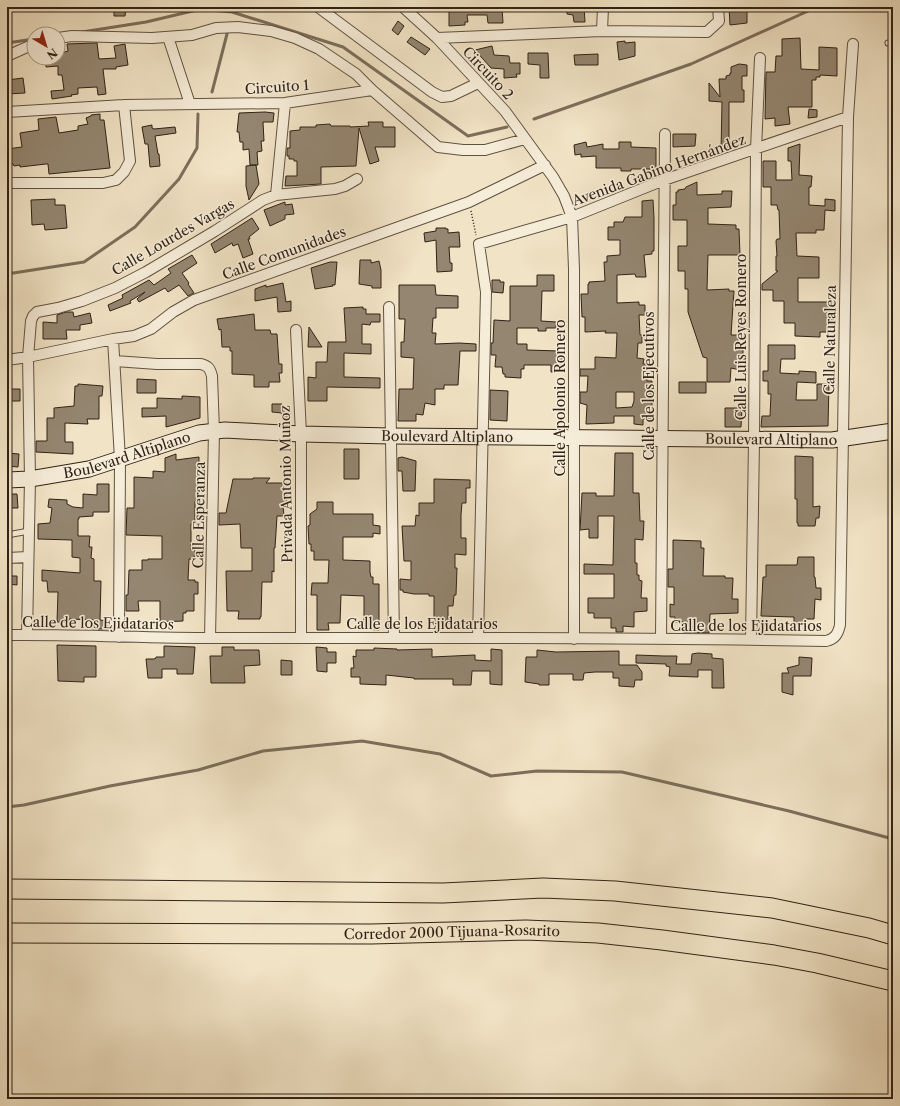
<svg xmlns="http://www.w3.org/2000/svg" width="900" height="1106" viewBox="0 0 900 1106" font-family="'Libre Caslon Text',serif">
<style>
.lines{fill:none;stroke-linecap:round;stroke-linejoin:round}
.stream{stroke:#7c6e5c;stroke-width:3}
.building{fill:#948671;stroke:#302216;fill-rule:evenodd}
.lane-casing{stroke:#605242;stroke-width:7}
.street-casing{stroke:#605242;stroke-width:12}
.secondary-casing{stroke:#302216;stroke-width:17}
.highway-casing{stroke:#302216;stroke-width:21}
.path{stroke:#302216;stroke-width:1.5;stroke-dasharray:1 2;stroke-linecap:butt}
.lane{stroke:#f6edd9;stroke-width:5}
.street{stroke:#f6edd9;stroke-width:10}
.secondary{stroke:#f6edd9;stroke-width:15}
.highway{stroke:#f1e3c5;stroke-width:19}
.labels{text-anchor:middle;stroke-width:3;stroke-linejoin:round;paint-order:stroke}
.street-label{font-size:14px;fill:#302216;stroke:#f6edd9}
</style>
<rect width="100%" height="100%" fill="#f1e3c5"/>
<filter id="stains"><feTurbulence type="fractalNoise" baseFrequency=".005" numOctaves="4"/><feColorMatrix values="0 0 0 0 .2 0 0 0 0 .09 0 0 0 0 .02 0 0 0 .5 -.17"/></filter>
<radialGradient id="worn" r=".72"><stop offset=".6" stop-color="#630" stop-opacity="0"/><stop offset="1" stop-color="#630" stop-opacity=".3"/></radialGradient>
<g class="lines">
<path class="stream" d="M82,32L146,22L201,9L232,12L343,47L468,136L507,127
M7,43L34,39
M212,92L227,34
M534,119L691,64L817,7
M7,274L84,262L135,227L179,179L197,148L198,114
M7,807L24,805L110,786L198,770L263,751L362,741L440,754L491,776L537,771L622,772L789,811L893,839"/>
</g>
<path class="building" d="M114,7H126L125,16H114Z
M449,7H494V8H502L503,23H488L487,15H467L468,22H465V25L449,26Z
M567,7H584L585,22H574L573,15L567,14Z
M729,7H747V23L730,25Z
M398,21L404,26L398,35L392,30Z
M411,37L430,49L425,55L407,42Z
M800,38L801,69L819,70V47L837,48V76L820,75V77H816V80H812V107H788L790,124L775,126V118L765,119L766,72H775L776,56H782V39Z
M625,41V43L635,42V56L619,60L617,42Z
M95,43H97L99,59L116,58L114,46L125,44L128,65L116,67V69H103L106,94L98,95L97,87L78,88V94L71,95L72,96L52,99L51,91L64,90L62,75H58V66L46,67V58H58V54L68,51L67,44Z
M492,46L494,55L509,56L510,63H520V74H516L517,77L504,78V69L491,68L475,50Z
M528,53H548L549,78H540V65L528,64Z
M598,54V65H575L574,55Z
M739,64L747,65V76H742V90H744V102H729V142L743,144L721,152L722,102L709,101V83L720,97L719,79H726V76L730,75V73H731V67Z
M23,78L25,93L7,94V80Z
M809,109L817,110V117L808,118Z
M265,112L274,113L273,122H263L264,141H261L262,151L257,152L258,165H250L249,149L243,150V142H240L239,132H237L239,113Z
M100,114V120H104L110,168L49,174L48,164H46L20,167V165L14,166L13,164H7V149L22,147L20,133L39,130L38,119L56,117L59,133L78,130V126L88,124L86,118L91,116V115Z
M368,122H383V127H395V147H375L379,161L370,164L359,128L356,166L321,167V184L285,186L286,176H297V161H294V159H289V156H287V148H290V131L300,130V127H316V125L330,124L331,126H350V127L369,126Z
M152,125V128L154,129L175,127L176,133L155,136L158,154H159L160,166L150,167L148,144H145L142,127Z
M673,134H696L695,146L673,147Z
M586,142L587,147L603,144V149H619V142H631V147L656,148V169H631V171H621V168H596V156L581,157V154L575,155L574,145Z
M800,144L799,175L812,176L811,187H809V205L825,206V199L835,200V211L825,210L824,230H816V233H796L797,256L819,257V278H798V302H834V332H820V337L795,336V323H784V301H773V290H762V284L778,271H776V256H777L776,241L777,239H780L779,210H778L777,205H771V187H763V161H776V180H792L791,161H788V148Z
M256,165L259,184L249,200L246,186V166Z
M697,182V195L722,194V191H732L731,207L708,208V224L736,225V229H739L740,255H708L707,290L729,289V291H734L731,335H738V348H743V359H742L740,370L731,368L730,382H707V358L703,357L688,312V289H685V271H678V246H687V220H673V205H676V192H678V190L685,189L686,187Z
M55,199V205H65L67,228L45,230L44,224L32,225L31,200Z
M653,200L654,218V251H652V254L644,255L646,277H636L635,274L617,275V303L639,302V305H645V315H639L640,335H642V343H638L637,358L644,359L643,364H647V381H652V418L643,419V425L634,424V416H614V423L586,424L587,405L580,403V392H587L588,376H580V369H595V357L616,358L617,333H605L606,331L585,332V317H582L581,294H588V284H589V282L605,281L604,262H607V256L620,255V240H608V227H614V222H623L625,217H642V201ZM616,392H634V401L632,407L616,408Z
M285,202V205L292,204L294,214L285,215V219L270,226L264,210Z
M252,218L259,229L249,237L250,239H248L253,254L243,258L238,244L233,246L232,243L215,253L211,244Z
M436,228H446V229H448V233L459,232L460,247H449L450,263H452V271L437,272L436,240L425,242L424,233L436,231Z
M192,255L197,263L182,273L189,283L188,284L194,293L188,296L179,285L168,292L165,288L139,302L137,299L145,292L130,301L131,303L110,311L108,305L123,298L122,295L149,280L154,285L171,273L168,269Z
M360,260H371V263L379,261L381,270V288H372V286L359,284Z
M330,262H337L335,285H332L333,286L315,289L311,268Z
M537,275H554V291H542L541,321L556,322V328H546V331H538V328H517V344H527V350L560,351L559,356L562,357V372H551V365H524V369H521V378L505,377V374H503L502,367H495L496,355H491V343H493L494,320L510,321V286H537Z
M492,280H500V282H504L503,293L492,292Z
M283,283L286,302L291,301V311L278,312L277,297L255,301V289L266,285V287Z
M399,285H435L436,295L458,296V308H436V318H433L432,333H436L435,344L459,343L476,344V351H460L458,385H444V389H435V405L425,403L423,415L416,414V421H398L399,389H413L414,358L401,357V342H404L405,319H399Z
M363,307V309H366V314H380V322H371L370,325L362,324V344H371V354L344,353V377L380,378V388L327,387V401H308V377L316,378V362H327L328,342H346L344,308Z
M66,312H73L74,317L90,313L92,323L80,325V330H66L67,339H43V322L57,323V315Z
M254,314L255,330H270L271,334H277L279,364H282V373H279L280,382H269V387H254V375L232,374V351H230V347H222L221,329L219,330L217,319Z
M309,327L322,347H308Z
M768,345H795V359H781L780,373L799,374V371L816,372V383L797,382L796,400H817V384H829L828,426L761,427L762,416H770L771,394H768V381H763V371H768Z
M137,379L156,380V393H137Z
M679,382H706V393H679Z
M78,384L103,386L102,396H99V419H87L88,424L65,423V442H73V454L36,452V441H47V418H54V408L74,406L75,386H78Z
M7,389H20V401H7Z
M490,390L508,391L507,421L490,420Z
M182,396L200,397V418L166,427V416L142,417V408H157V398L182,399Z
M272,404H282V407H290V419H283L282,413L272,412Z
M725,408H742L741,427H725Z
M344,449H359V479H344Z
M7,453L19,454L18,467L7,466Z
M615,453H633V493H639L640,521H644L643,540L635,539V563H637V575H639V580L642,581L641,598H647V611L634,612V627L623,626V632H616V628H611V618H594V613H588V598H614V574H584V564L613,565L614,516H598V538H589V529L580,530L582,493H596V496H614Z
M176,454V460L199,457V501H195V524H191V550H195L194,559H189L188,580H195V582H198V594H194V611H186V613H183V621L160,622V601H138L139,611H126V595H128L129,570H142V560H148V559H162V536L126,535L127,508H134V477L153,478V471L165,472V458Z
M795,456L813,457V507L820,506L819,518H816L815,526H798V523H797V499H795Z
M402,457L416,461L415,491H403L402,471H398V458Z
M253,478H270L266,483H287V506H283L284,516H277L275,548H274V572L272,571V582H262L261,617H260V619H238L239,611H227L226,571H252V548H241L240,524L219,525V513H226L233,479H253Z
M434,479L470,480V488H466V503H462L461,515V538H466V555L455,554V568H457L456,595H454L453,606H448V624H434V596H429V594H414L403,592V590H400V579L411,580V561H404L402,526H415L416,515L419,516V503H434Z
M97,484H109V512H93V516L79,517V519H78V536H90L89,547H92L91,558L94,559V581H101L100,620L108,621V629H93V620L69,619V622H57L58,592H48L47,581H42V570L80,573V558L72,557V540L38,539V524L50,523L52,508L48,507L49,499L67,500V504L73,507L83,508V494L97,495Z
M7,494H17L18,508H7Z
M317,502H333V514H373V525L380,526V534L373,533V537H343V560L370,561V572L371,577H373V584H379V630L364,629V596L341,595L340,623H328L329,630H317V595H311L312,583H328L329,560H314V551H311V544H309L308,526L310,525V514L317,509Z
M673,540L701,541V548H704L703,576H725V578H733L732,599H738V613L710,614L709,633L683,632V622H675V617H670V604L674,605V587H668V569H673Z
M798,557H814V577H815L816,588H821V600L815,599L814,619H806V625L794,624V617L761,616L763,577H766V565H797Z
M7,576H17V585L7,584Z
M57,645L96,646V677H84V682L58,681Z
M164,646L195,647L193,674H177V669H162V678H148L146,659H154L156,658V657H164Z
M222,647H234V650H259L260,665L244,666L245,683H211L210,656H222Z
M316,647L327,648V652H336V663H327V672L317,671Z
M374,648L397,649V650L432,649V657L475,655V660L491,661V649L502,650V685L490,684V671H472L471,685H453V679H414V678L386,675V685L360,684V677H351V668H354L353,656L356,657V650H374Z
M537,650L556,652L619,651V665H637L642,672V680H635L634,687L619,686V678H613V672H595L584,673L583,680H573V674H549V685H539V684L525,682L526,657H537Z
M698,653L712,654V658L723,659L724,688H712V670H698V677L669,676L670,667L666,666V664L636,663V655L664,656H677L676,664H691L692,654Z
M799,657L812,658L811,676H793V695L782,692V673H789L787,668L799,665Z
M281,660L292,661V675H281Z"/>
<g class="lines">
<g class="lane-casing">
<path id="lane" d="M888,43L893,42
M7,535L29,531"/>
</g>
<g class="street-casing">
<path id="street" d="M318,7L432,92L442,97L451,96L478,83
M403,7L437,38L505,111L553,177L564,196L572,217L574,269V639
M602,31L603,7
M168,37L190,104
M58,38L72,36L152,38L192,35L216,28L238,27L271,31L295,38L319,49L356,74L372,90
M437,38L602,31L707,32L719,21L718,7
M7,56L34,44
M7,112L124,105L285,103L372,90L438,147L463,150H485L525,139
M7,183H103L116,180L124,172L130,161L124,105
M276,195L285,103
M389,307L394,638
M296,330L301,434V638
M113,339L120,459L119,637
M7,360L28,357L113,339L134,336L151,329L173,312L194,300L469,202L545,165
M115,361L157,364H201C208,366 210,368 212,376L214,431L210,638
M7,558L28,557
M7,635C76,634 144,638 213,638C417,638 622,637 826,641C835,639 838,634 840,625L848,117L853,44
M27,635L30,479L28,357L31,321L33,316L37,312L58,308L82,301L115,288L146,272L215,231L263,200L276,195L335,189L345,186L357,179
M478,638L486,292L479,244L572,217L664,180L848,117
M661,639L665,134
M751,640L754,440L756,149L760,58"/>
</g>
<g class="secondary-casing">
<g id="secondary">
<path id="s1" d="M7,480L30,479L89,469L199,433L225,430L301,434L391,436L832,440L893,431"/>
</g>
</g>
<g class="highway-casing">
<g id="highway">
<path d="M7,889L443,893L543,888L615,891L772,908L869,928L893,935"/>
<path id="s2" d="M7,933L371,934L526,930L598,933L662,940L774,955L817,963L893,981"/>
</g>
</g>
<path class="path" d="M471,211L476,235"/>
<use href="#lane" class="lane"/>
<use href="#street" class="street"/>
<use href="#secondary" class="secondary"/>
<use href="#highway" class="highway"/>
</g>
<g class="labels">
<g class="street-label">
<text transform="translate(488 73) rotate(47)" y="5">Circuito 2</text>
<text transform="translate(277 87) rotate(-4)" y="5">Circuito 1</text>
<text transform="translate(659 170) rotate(-20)" y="5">Avenida Gabino Hernández</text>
<text transform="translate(173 237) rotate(-30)" y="5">Calle Lourdes Vargas</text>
<text transform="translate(284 253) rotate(-20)" y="5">Calle Comunidades</text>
<text transform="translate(741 337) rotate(-90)" y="5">Calle Luis Reyes Romero</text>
<text transform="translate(830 340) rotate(-89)" y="5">Calle Naturaleza</text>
<text transform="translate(649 386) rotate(-90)" y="5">Calle de los Ejecutivos</text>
<text transform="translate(560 398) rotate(-90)" y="5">Calle Apolonio Romero</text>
<text dy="5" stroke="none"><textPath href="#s1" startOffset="447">Boulevard Altiplano</textPath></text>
<text dy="5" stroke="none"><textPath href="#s1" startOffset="771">Boulevard Altiplano</textPath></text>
<text dy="5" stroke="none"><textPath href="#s1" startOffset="123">Boulevard Altiplano</textPath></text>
<text transform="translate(286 484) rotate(-91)" y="5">Privada Antonio Muñoz</text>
<text transform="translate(199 515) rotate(-89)" y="5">Calle Esperanza</text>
<text transform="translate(98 623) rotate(1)" y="5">Calle de los Ejidatarios</text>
<text x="422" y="629">Calle de los Ejidatarios</text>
<text x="746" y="631">Calle de los Ejidatarios</text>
<text dy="5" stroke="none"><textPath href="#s2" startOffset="445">Corredor 2000 Tijuana-Rosarito</textPath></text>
</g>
</g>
<rect width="900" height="1106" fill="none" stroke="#f1e3c5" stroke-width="24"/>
<rect x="8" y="8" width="884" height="1090" fill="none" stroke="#302216" stroke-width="2"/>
<rect x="12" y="12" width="876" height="1082" fill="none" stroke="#302216"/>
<g transform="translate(46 46) rotate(142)"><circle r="19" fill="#f6edd9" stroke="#a79c8b"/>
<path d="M0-3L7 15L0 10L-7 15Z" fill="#8f2418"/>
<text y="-6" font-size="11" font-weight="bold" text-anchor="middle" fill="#302216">N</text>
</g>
<rect width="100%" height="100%" filter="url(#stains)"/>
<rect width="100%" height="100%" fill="url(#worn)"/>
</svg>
